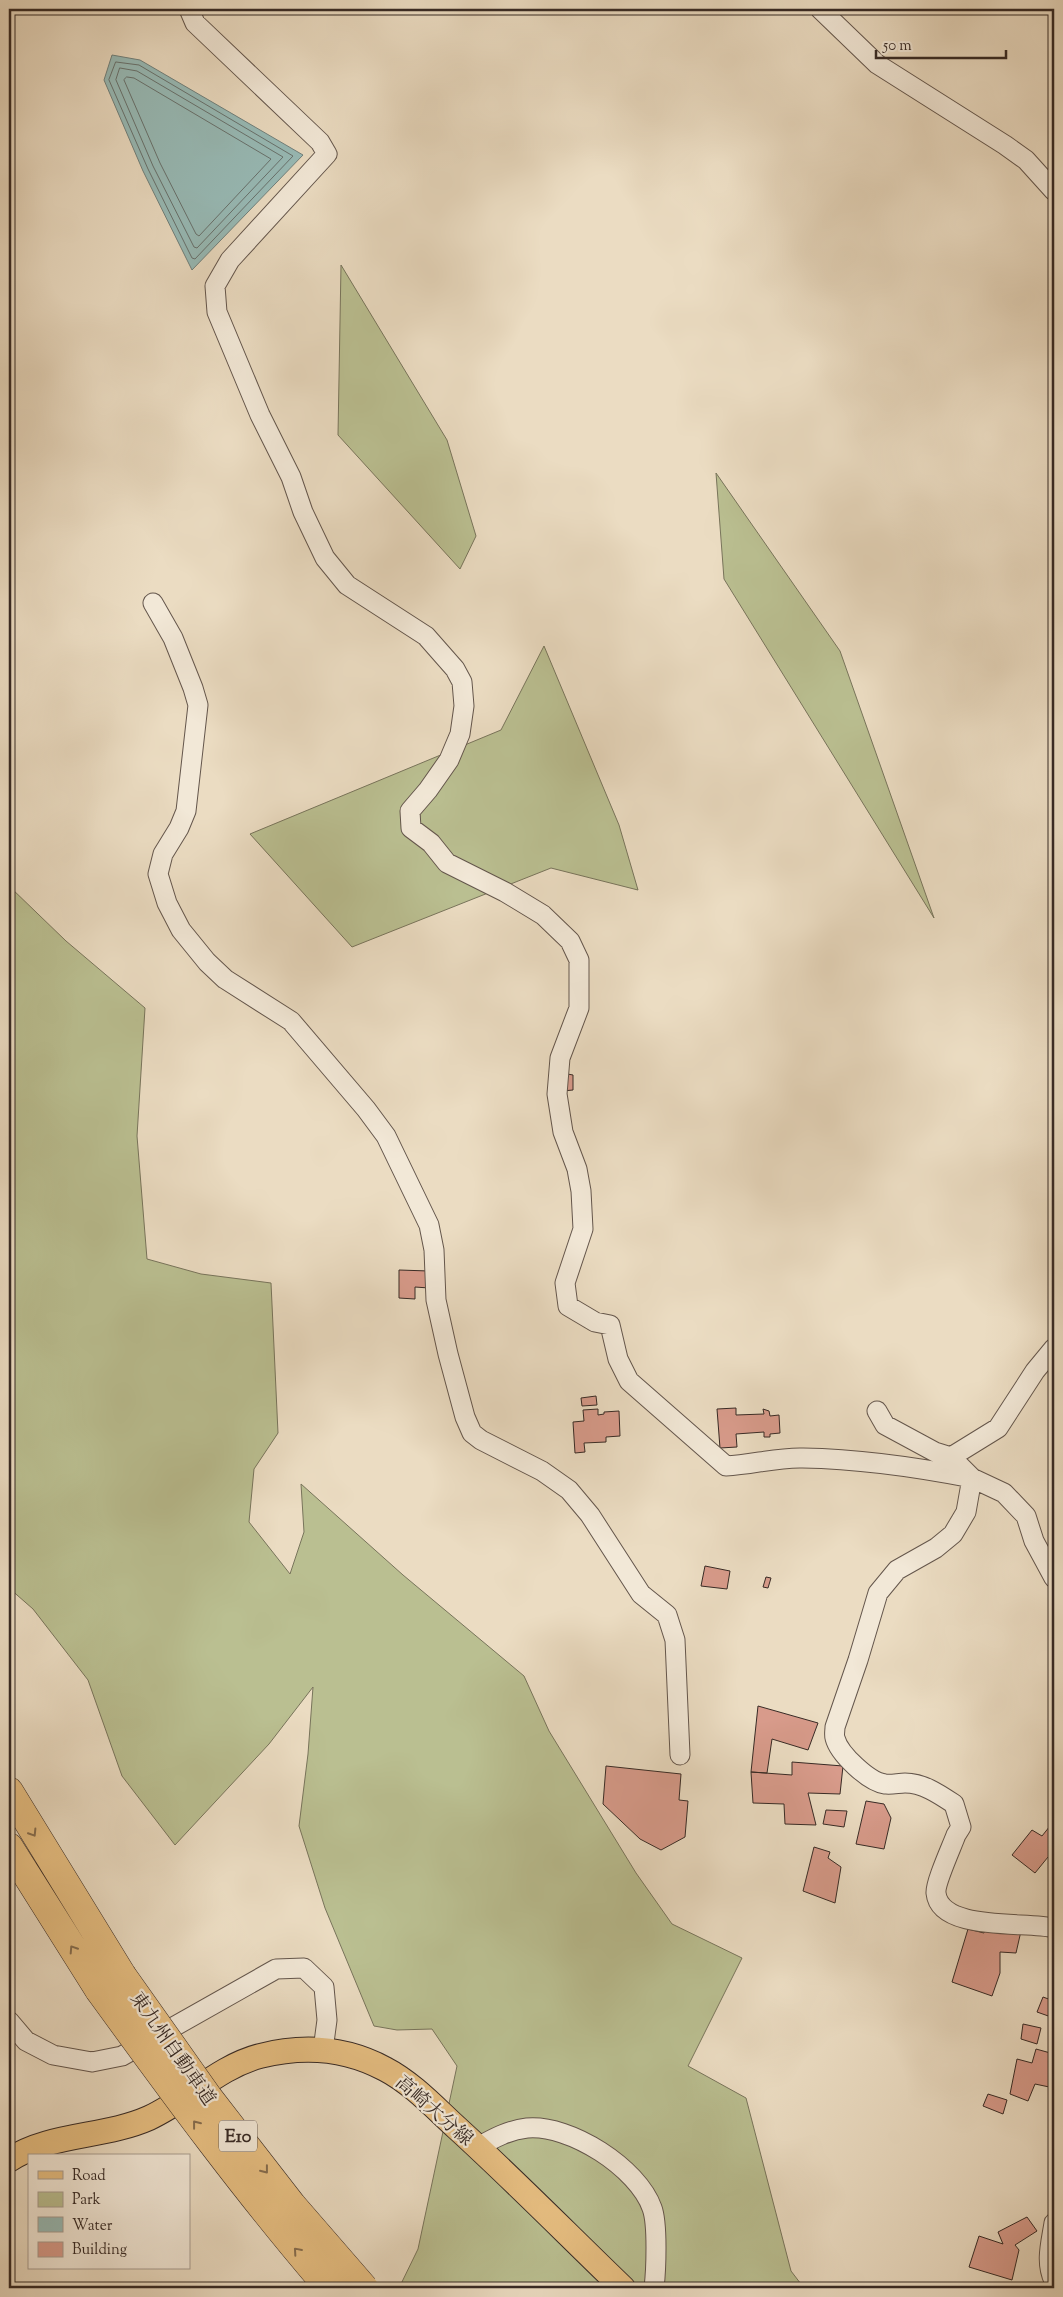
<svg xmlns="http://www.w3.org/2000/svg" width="1063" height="2297" viewBox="0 0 1063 2297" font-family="'Sorts Mill Goudy','Noto Serif JP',serif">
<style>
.green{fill:#babf91;stroke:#78745b}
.water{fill:#98bbb7;stroke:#71817d}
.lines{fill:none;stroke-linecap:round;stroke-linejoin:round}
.shore{stroke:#68726e;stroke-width:1}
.building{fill:#d89b8b;stroke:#372a25}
.minor-casing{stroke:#64564c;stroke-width:21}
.major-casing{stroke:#372a25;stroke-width:26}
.highway-casing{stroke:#372a25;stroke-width:29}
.minor{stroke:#f2e8d7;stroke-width:19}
.major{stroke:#e6be81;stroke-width:24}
.highway{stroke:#e6be81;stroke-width:28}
.highway-bridge-casing{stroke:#372a25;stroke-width:29;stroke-linecap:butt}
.highway-bridge{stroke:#e6be81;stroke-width:28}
.oneway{stroke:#866d4e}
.labels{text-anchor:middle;stroke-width:4.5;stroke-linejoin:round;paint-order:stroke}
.shield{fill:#f2e8d7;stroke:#6f635a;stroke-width:1}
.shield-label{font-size:18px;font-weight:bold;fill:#372a25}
.street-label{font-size:19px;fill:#372a25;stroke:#f2e8d7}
</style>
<rect width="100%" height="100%" fill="#ebdcc2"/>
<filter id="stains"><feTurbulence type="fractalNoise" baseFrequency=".004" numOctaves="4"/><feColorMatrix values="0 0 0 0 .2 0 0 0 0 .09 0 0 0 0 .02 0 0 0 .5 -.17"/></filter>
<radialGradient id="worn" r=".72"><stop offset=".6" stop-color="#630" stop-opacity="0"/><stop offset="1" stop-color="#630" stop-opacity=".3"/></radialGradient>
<path class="green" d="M341,265L447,440L476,536L460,569L338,435Z
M716,473L840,651L934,918L724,579Z
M544,646L619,825L638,890L551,868L352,947L250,834L501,730Z
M9,886L66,941L145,1008L137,1136L147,1259L201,1274L271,1283L278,1433L254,1469L249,1522L290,1574L304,1532L301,1484L403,1575L524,1676L549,1731L636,1873L672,1924L742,1958L688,2066L746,2098L791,2271L804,2288H399L418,2249L457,2066L432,2029L397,2030L374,2026L325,1908L299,1826L308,1754L313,1687L269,1744L175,1845L122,1776L88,1680L33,1609L9,1588Z"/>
<path class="water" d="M112,55L140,60L303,155L192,270L143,171L104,80Z"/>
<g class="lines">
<path class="shore" d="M116,62L139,65L293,156L195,259L192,258L148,169L109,80Z
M120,68L137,71L283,157L197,248L194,247L153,166L116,80Z
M127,77L134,78L271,159L199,236L196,234L160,163L124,80Z"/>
</g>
<path class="building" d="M562,1073L573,1075V1090L562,1091Z
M399,1270L429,1271V1288L415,1287V1299L399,1298Z
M596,1396L597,1405L582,1406L581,1398Z
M736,1408V1415L764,1414L763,1409L769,1411L770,1416L779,1415L780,1433L770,1434V1437H764V1432L736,1434L737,1447L720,1448L717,1409Z
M598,1409V1415L604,1414V1412L619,1411L620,1436L606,1437V1442L584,1443L585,1452L575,1453L573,1422L584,1421L583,1410Z
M705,1566L730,1571L727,1589L701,1586Z
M766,1577L771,1578L768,1588L763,1587Z
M758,1706L818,1723L808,1750L772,1739L767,1773L751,1772Z
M792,1762L843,1766L840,1794L808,1793L816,1825L785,1824L784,1804L753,1803L751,1772L792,1775Z
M606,1766L681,1774L679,1800L688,1801L685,1837L661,1850L640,1839L603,1804Z
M866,1801L884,1804L891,1818L884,1849L856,1844Z
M826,1810L847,1811L844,1827L823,1824Z
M1054,1821V1864L1048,1857L1035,1873L1012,1855L1032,1830L1042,1836Z
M814,1847L830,1852L828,1858L841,1867L835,1903L803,1891Z
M985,1927L1021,1931L1016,1953L1000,1952V1973L992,1996L952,1982L968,1929L984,1933Z
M1043,1997L1054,2001V2018L1037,2012Z
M1023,2024L1041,2028L1037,2044L1021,2039Z
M1036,2049L1054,2054V2088L1035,2084L1028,2101L1010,2094L1017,2059L1032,2063Z
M988,2094L1007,2100L1003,2114L983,2106Z
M1027,2217L1037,2231L1015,2245L1019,2250L1012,2280L969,2267L979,2236L1003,2244L998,2232Z"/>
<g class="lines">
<g class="minor-casing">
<path id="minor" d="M189,9L195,23L320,142L327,154L230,260L215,286L217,312L260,415L291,477L303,512L325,558L347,585L426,636L455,669L462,682L464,706L460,734L449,760L428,790L410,811L411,828L431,843L447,863L505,892L543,915L570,941L579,960V1008L560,1058L557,1094L563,1132L577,1169L581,1191L583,1229L565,1283L568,1306L595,1322L610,1325L618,1359L629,1381L726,1466C752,1465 777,1457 803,1458C859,1459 916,1467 972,1478L966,1512L953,1534L936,1548L897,1570L878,1593L858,1660L835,1727C835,1730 834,1735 835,1738C839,1754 869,1782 885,1784C891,1785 899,1783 905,1783C923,1783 939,1794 954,1804L961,1827L956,1835C952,1846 935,1883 936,1893C940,1932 1027,1921 1054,1928
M820,9L877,64L1005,145L1026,160L1054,191
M153,603L173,638L193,688L198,705L186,811L179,828L163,854L158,874L167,903L181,930L207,962L225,979L291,1021L366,1109L386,1136L429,1225L434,1250L436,1300L448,1354L465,1417L472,1433L481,1440L542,1471L569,1490L590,1515L641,1594L667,1615L675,1640L680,1755
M877,1411L885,1425L935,1452L951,1457L972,1478L1004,1493L1026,1516L1034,1541L1054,1578
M951,1457L998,1428L1035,1371L1054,1348
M9,2021L26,2041L53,2055L92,2062L122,2056L276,1969L304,1968L324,1987L327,2020L323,2050
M478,2147C494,2138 509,2130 527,2128C570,2124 638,2168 652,2208C658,2224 656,2271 654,2288
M1054,2223C1051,2243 1045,2262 1054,2281"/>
</g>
<g class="major-casing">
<path id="major" d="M9,2160C50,2133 104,2138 149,2118C188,2100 218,2067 260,2056C303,2045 346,2048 385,2069C412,2083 435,2108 457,2128C514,2180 568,2235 623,2288"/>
</g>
<g class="highway-casing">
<path id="highway" d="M9,1791L122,1975
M9,1847L99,1990"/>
</g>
<use href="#minor" class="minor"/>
<use href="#major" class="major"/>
<use href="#highway" class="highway"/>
<g class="highway-bridge-casing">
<path id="highway-bridge" d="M122,1975L209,2098L292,2205L364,2288
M99,1990C173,2092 247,2193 329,2288"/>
</g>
<use href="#highway-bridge" class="highway-bridge"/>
</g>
<defs><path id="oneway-chevron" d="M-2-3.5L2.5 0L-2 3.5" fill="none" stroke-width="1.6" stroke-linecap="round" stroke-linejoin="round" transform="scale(1.25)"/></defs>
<g class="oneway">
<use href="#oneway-chevron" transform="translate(33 1833) rotate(58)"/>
<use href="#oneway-chevron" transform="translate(73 1949) rotate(-123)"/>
<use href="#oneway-chevron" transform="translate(196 2124) rotate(-128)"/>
<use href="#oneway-chevron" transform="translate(265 2170) rotate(52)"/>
<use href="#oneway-chevron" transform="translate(297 2251) rotate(-131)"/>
</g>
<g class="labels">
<rect class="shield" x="219" y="2120.5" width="38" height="31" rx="4"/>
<g class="shield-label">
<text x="238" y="2142">E10</text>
</g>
<g class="street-label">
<text transform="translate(174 2048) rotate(55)" y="7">東九州自動車道</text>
<text transform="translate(435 2110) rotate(41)" y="7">高崎大分線</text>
</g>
</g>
<rect width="1063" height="2297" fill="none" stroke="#ebdcc2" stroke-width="30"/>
<rect x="10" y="10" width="1043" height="2277" fill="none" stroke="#372a25" stroke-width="2.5"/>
<rect x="15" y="15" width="1033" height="2267" fill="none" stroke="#372a25"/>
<rect x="28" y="2154" width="162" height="115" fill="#f2e8d7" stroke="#a79c90"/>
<rect x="38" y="2171" width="25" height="8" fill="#e6be81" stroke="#a79c90"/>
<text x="72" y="2180" font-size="15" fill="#372a25">Road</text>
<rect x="38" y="2192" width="25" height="15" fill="#babf91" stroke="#a79c90"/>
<text x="72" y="2204" font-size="15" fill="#372a25">Park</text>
<rect x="38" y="2217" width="25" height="15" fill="#98bbb7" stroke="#a79c90"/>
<text x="72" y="2230" font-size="15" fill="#372a25">Water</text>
<rect x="38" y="2242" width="25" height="15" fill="#d89b8b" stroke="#a79c90"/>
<text x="72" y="2254" font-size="15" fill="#372a25">Building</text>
<path d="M876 50v8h130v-8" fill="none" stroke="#372a25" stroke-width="2.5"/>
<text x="883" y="50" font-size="15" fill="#372a25" stroke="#f2e8d7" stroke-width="4" paint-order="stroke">50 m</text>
<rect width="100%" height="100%" filter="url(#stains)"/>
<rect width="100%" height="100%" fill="url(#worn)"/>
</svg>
